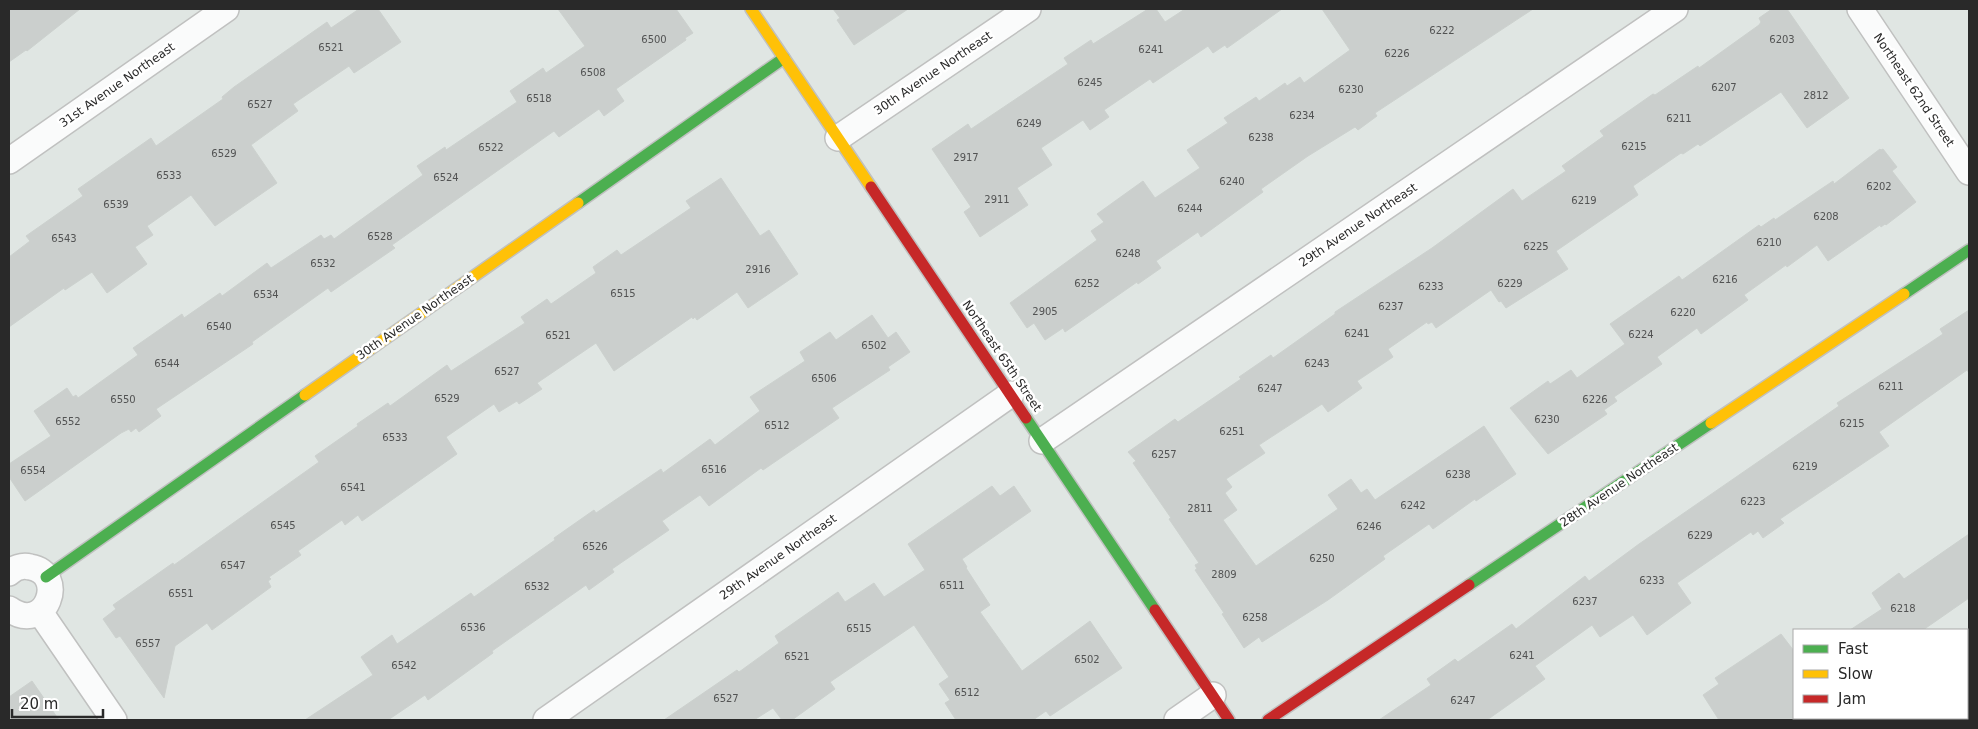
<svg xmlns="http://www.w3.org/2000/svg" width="1978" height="729" viewBox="0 0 1978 729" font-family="'DejaVu Sans',sans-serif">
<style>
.building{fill:#cbcfcd;stroke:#ccd1ce}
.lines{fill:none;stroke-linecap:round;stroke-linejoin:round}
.street-casing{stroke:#c0c1c0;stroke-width:28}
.fast-casing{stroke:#c0c1c0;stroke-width:14}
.slow-casing{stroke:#c0c1c0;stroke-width:14}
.jam-casing{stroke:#c0c1c0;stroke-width:14}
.street{stroke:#fafbfb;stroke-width:25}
.fast{stroke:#4caf50;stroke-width:11}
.slow{stroke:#ffc107;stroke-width:11}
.jam{stroke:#c62828;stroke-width:11}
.labels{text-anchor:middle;stroke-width:5;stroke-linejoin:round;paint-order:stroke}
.number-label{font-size:10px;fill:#525353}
.street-label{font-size:12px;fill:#292929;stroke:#fff}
</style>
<rect width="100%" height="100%" fill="#e0e6e3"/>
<path class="building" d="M9,9H80L27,51L26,50L9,62Z
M359,9H378L401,42L354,73L349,66L293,104L298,111L251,145L277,183L215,226L191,195L147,226L153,235L135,247L147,264L107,293L92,272L65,290L64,288L9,327V257L30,241L26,236L83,196L78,189L151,138L156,146L223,99L222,97L234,87L327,22L331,28Z
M558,9H676L693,33L685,38L686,40L616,89L624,101L604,116L599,109L559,137L554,131L392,245L395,248L331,292L328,288L252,342L253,344L156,409L161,416L139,432L136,428L131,432L129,429L121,433L25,501L9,477V464L51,436L34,411L67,388L73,397L76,395L78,398L138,355L133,348L182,314L184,318L220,293L222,296L267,263L271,268L321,235L324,239L331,235L334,239L423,175L417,166L445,147L446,150L517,102L510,91L543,68L546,73L585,46Z
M833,9H908L854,45L837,20L840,18Z
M1148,9H1156L1165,22L1185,9H1282L1227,48L1225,45L1213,53L1208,46L1153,83L1150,79L1104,110L1109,117L1090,130L1083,120L1041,148L1052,165L1017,188L1028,205L980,237L964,212L971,207L932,149L968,124L971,129L1068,64L1064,58L1091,40L1093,44Z
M1322,9H1533L1375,113L1377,116L1358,130L1355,127L1308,156L1261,189L1263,192L1201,237L1198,232L1156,261L1161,268L1138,284L1137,282L1065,332L1063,328L1045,340L1034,323L1027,328L1010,303L1097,240L1091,231L1104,222L1097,214L1143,181L1155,198L1200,168L1187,150L1228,123L1224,118L1256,97L1259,101L1285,83L1287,86L1300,77L1304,83L1350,50Z
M1772,9H1787L1849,98L1807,128L1781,92L1700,146L1698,144L1683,154L1681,153L1633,186L1638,195L1556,251L1568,269L1506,308L1501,301L1499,302L1491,290L1436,328L1432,322L1428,324L1427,322L1388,349L1393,357L1357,381L1362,388L1328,412L1322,404L1259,445L1265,453L1226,479L1232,487L1225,493L1237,510L1223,520L1256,566L1338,509L1328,495L1351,479L1361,493L1367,489L1375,500L1484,426L1516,474L1476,501L1475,499L1433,529L1429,524L1383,556L1385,559L1328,600L1262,642L1259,637L1244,648L1222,614L1224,613L1195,570L1197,569L1195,565L1199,563L1169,519L1171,518L1133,463L1136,461L1128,452L1175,419L1178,422L1241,379L1239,377L1271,355L1273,358L1335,314V312L1432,248L1513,189L1522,201L1566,171L1562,166L1604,136L1600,131L1653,94L1655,95L1698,66L1699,68L1759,25L1761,22L1759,18Z
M1880,149L1881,150L1883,149L1897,167L1892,171L1916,202L1886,225L1885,224L1881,227L1880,225L1828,261L1817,245L1787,267L1786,265L1744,295L1748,300L1701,334L1697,328L1657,357L1662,364L1614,397L1617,401L1604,410L1607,414L1548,454L1510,408L1548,381L1550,384L1571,370L1577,378L1625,344L1610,324L1679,276L1682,280L1759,225L1761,227L1774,218L1775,220L1833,181L1834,184Z
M721,178L760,236L769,230L798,274L748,308L737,292L697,320L695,317L693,319L692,317L614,371L596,343L537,383L542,389L519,404L517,401L499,412L494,404L446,437L457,454L362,521L358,515L345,525L342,520L298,551L301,555L269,577L271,579L268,581L271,587L212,630L207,623L175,646L164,698L120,636L116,638L103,619L116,609L113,605L173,563L174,565L319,462L315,456L358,426L357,424L388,403L390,406L447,365L451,371L525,323L521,317L547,299L551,304L596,273L593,267L617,250L621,255L691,208L686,201Z
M1969,310V373L1967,370L1879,432L1889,446L1780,519L1784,523L1763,538L1758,531L1753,535L1751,532L1677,583L1691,603L1647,635L1633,615L1600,637L1592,625L1535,666L1545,679L1487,720H1379L1431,685L1427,679L1455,659L1458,662L1512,624L1516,629L1585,576L1589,581L1639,544L1839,406L1837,403L1928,344L1943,334L1940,329Z
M872,315L888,338L896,332L910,352L888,367L890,370L832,408L839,418L763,470L761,468L709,506L700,495L662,521L669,530L612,569L614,572L589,590L586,585L492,651L493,653L428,700L425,695L388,720H305L373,675L361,657L392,635L397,644L471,593L474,597L555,540L554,538L594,510L596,513L661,469L663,473L710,439L715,445L760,411L750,397L805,361L800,352L830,332L836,340Z
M992,486L1000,496L1014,486L1031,511L962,559L967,567L966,568L990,605L980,612L1022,671L1090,621L1122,668L1050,716L1046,711L1033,720H956L945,703L950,700L939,684L949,677L914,625L830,682L835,689L792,720H782L773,708L754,720H664L737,670L739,672L779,643L775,636L838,592L845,602L874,583L884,597L925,570L908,544Z
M1969,534V598L1923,630H1850L1882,609L1872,593L1899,573L1904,579Z
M1781,634L1794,651V720H1719L1703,695L1719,684L1715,678Z
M32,681L59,720H9V697Z"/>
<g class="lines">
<g class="street-casing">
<path id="street" d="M1860,9L1969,172
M838,138L1028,9
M9,161L226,9
M1042,441L1675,9
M9,573C14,568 22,565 30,567C68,573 47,636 9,609
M40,612L114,720
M1967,685L1969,684
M546,720L1011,394
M1177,720L1213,695
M1915,720L1918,718"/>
</g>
<g class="fast-casing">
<path id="fast" d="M578,203L784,58
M1904,294L1969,250
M1026,418L1155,610
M46,577L305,395
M1469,585L1711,423"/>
</g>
<g class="slow-casing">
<path id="slow" d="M751,9L871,187
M305,395L578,203
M1711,423L1904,294"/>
</g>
<g class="jam-casing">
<path id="jam" d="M871,187L1026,418
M1155,610L1229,720
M1268,720L1469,585"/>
</g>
<use href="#street" class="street"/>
<use href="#fast" class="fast"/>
<use href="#slow" class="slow"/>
<use href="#jam" class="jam"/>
</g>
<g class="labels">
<g class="number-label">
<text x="1442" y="34">6222</text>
<text x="654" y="43">6500</text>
<text x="1782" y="43">6203</text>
<text x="331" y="51">6521</text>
<text x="1151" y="53">6241</text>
<text x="1397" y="57">6226</text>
<text x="593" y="76">6508</text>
<text x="1090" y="86">6245</text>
<text x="1724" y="91">6207</text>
<text x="1351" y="93">6230</text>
<text x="1816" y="99">2812</text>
<text x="539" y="102">6518</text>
<text x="260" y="108">6527</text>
<text x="1302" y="119">6234</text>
<text x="1679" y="122">6211</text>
<text x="1029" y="127">6249</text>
<text x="1261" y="141">6238</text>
<text x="1634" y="150">6215</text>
<text x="491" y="151">6522</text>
<text x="224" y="157">6529</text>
<text x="966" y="161">2917</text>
<text x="169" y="179">6533</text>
<text x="446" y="181">6524</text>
<text x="1232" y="185">6240</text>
<text x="1879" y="190">6202</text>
<text x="997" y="203">2911</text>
<text x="1584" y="204">6219</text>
<text x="116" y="208">6539</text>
<text x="1190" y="212">6244</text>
<text x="1826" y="220">6208</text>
<text x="380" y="240">6528</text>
<text x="64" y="242">6543</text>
<text x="1769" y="246">6210</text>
<text x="1536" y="250">6225</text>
<text x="1128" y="257">6248</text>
<text x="323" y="267">6532</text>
<text x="758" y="273">2916</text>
<text x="1725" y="283">6216</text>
<text x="1087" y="287">6252</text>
<text x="1510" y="287">6229</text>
<text x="1431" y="290">6233</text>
<text x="623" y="297">6515</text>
<text x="266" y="298">6534</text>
<text x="1391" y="310">6237</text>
<text x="1045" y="315">2905</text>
<text x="1683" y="316">6220</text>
<text x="219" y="330">6540</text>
<text x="1357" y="337">6241</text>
<text x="1641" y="338">6224</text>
<text x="558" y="339">6521</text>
<text x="874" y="349">6502</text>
<text x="167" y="367">6544</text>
<text x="1317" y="367">6243</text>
<text x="507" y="375">6527</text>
<text x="824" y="382">6506</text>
<text x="1891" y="390">6211</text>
<text x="1270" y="392">6247</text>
<text x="447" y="402">6529</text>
<text x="123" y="403">6550</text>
<text x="1595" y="403">6226</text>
<text x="1547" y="423">6230</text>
<text x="68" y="425">6552</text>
<text x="1852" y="427">6215</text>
<text x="777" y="429">6512</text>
<text x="1232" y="435">6251</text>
<text x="395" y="441">6533</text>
<text x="1164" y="458">6257</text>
<text x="1805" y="470">6219</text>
<text x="714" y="473">6516</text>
<text x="33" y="474">6554</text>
<text x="1458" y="478">6238</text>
<text x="353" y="491">6541</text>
<text x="1753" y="505">6223</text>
<text x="1413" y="509">6242</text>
<text x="1200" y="512">2811</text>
<text x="283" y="529">6545</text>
<text x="1369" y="530">6246</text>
<text x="1700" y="539">6229</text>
<text x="595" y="550">6526</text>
<text x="1322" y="562">6250</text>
<text x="233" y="569">6547</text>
<text x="1224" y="578">2809</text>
<text x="1652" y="584">6233</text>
<text x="952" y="589">6511</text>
<text x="537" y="590">6532</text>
<text x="181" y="597">6551</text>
<text x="1585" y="605">6237</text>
<text x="1903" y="612">6218</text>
<text x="1255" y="621">6258</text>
<text x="473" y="631">6536</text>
<text x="859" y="632">6515</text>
<text x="148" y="647">6557</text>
<text x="1522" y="659">6241</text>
<text x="797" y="660">6521</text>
<text x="1087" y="663">6502</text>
<text x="404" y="669">6542</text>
<text x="967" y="696">6512</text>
<text x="726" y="702">6527</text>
<text x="1463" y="704">6247</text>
</g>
<g class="street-label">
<text transform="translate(933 73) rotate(-34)" y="4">30th Avenue Northeast</text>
<text transform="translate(117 85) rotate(-35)" y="4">31st Avenue Northeast</text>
<text transform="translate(1914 90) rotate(56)" y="4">Northeast 62nd Street</text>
<text transform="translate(1358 225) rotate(-34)" y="4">29th Avenue Northeast</text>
<text transform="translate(415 317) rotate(-35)" y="4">30th Avenue Northeast</text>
<text transform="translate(1002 356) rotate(56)" y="4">Northeast 65th Street</text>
<text transform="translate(1619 485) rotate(-34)" y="4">28th Avenue Northeast</text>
<text transform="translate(778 557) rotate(-35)" y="4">29th Avenue Northeast</text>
</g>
</g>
<rect width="1978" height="729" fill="none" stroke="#292929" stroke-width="20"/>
<rect x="1793" y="629" width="175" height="90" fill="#ffffff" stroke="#a9a9a9"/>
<rect x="1803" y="645" width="25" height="8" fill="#4caf50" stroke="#a9a9a9"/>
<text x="1838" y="654" font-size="15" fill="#292929">Fast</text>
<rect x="1803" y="670" width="25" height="8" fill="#ffc107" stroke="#a9a9a9"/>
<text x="1838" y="679" font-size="15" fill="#292929">Slow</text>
<rect x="1803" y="695" width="25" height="8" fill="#c62828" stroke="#a9a9a9"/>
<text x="1838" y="704" font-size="15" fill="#292929">Jam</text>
<path d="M12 709v8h91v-8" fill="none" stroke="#292929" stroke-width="2.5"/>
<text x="20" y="709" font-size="15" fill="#292929" stroke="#ffffff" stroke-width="4" paint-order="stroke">20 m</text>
</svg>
